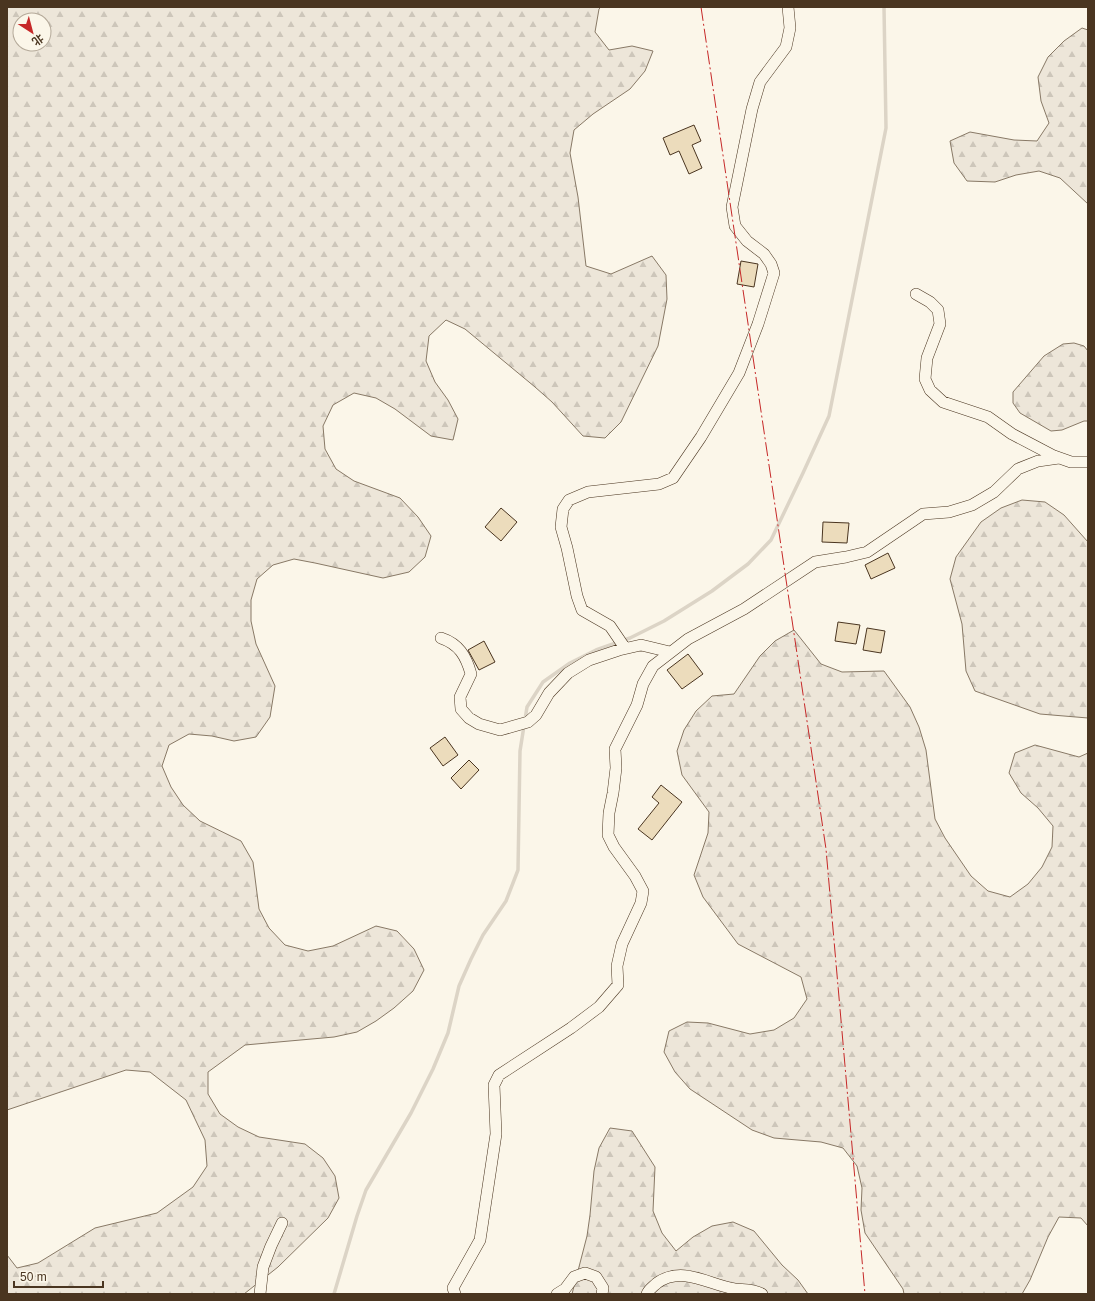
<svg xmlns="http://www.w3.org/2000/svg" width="1095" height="1301" viewBox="0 0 1095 1301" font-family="Arial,'Noto Sans SC',sans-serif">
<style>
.forest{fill:url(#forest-firs);stroke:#887966;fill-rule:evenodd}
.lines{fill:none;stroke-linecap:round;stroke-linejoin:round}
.stream{stroke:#dcd4c6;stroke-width:3.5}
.building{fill:#ecdcbc;stroke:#4a3520}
.street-casing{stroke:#4a3520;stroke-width:12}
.street{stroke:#fbf6e9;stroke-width:11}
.power{stroke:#c62828;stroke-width:1;stroke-dasharray:14 3 2 3;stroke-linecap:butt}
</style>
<defs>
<pattern id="forest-firs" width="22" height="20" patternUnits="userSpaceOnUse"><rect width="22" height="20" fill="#ede6d9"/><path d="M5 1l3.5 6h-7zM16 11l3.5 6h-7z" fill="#cdc6ba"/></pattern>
</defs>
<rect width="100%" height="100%" fill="#fbf6e9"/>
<path class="forest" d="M7,7H601L599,9L595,32L609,50L632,46L653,51L645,71L630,89L593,114L574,130L570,153L578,197L586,266L611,274L652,256L666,275L667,299L658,346L621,422L605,438L583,436L552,402L535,387L465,329L446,320L429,336L426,361L435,382L448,400L458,419L453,440L431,436L395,409L376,398L354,393L333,405L323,426L325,449L336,469L354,481L400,498L418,517L431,536L425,557L409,572L383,578L315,563L294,559L273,565L257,579L251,600V621L256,644L275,686L270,717L256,737L234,741L212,736L189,734L169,745L162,766L171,787L183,805L200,821L241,841L253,862L259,909L269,928L285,945L308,951L333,946L376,926L397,931L414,949L424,970L413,991L394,1008L376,1021L357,1032L334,1037L245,1045L208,1072V1094L220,1114L238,1127L259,1137L305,1144L323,1158L335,1176L339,1198L328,1218L278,1267L244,1294H7V1255L17,1268L38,1263L95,1228L157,1213L193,1187L207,1166L205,1140L186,1100L150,1072L126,1070L7,1110ZM20,20H44V44H20Z
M1082,28L1088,30V204L1060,178L1039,171L1016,175L995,182L967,181L954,163L950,141L970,132L1014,140L1037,141L1049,123L1041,101L1038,77L1048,57L1064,41Z
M1074,343L1084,346L1088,351V421H1084L1062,430L1051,431L1020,413L1013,403V392L1044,356L1063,344Z
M1022,500L1045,502L1064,515L1088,542V718L1040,714L975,691L966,671L962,624L950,579L956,557L981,522L1001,508Z
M794,630L821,664L842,672L884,671L910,707L919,727L926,750L935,819L945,838L971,876L988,891L1010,897L1028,884L1042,867L1052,847L1053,826L1038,808L1021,793L1009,773L1015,753L1035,745L1079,757L1088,753V1226L1081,1218L1059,1217L1048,1237L1030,1280L1022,1294H904L903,1289L865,1233L861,1210L862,1188L857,1166L843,1148L821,1142L774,1138L752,1130L690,1089L675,1072L664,1052L669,1031L687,1022L708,1023L750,1034L774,1030L794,1018L807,999L801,977L738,944L703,897L694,875L708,833L709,812L682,775L677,751L684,730L696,711L712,696L734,694L760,656L775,641Z
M610,1128L632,1131L655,1167L653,1211L662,1233L676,1251L693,1237L712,1226L733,1222L754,1231L782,1265L798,1280L808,1294H572L587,1236L590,1215L594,1171L599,1148Z"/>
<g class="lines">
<path class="stream" d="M334,1294L357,1216L366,1190L411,1113L433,1069L448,1033L459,986L471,959L483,935L506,901L518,870L520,751L527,707L543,682L570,663L596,650L630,638L664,621L712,591L748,564L771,540L803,473L829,416L886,128L884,7"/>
</g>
<path class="building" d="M694,125L701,141L692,145L702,168L689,174L679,151L670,155L663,138Z
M741,261L758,264L754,287L737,284Z
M501,508L517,522L501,541L485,527Z
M823,522L849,523L847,543L822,542Z
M888,553L895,568L871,579L865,565Z
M838,622L860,625L856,644L835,641Z
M867,628L885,631L881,653L863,650Z
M484,641L495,662L479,670L468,650Z
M688,654L703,674L682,689L667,670Z
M445,737L458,755L443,766L430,748Z
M469,760L479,770L461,789L451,778Z
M661,785L682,802L652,840L638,829L659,803L652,797Z"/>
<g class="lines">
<g class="street-casing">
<path id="street" d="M916,294L930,302L938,310L940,324L927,358L925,379L930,390L943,402L988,417L1012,434L1054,456L1071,462H1088
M441,638C459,644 466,656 471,674L460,697L461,709L469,718L479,724L500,730L528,722L536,715L549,693L568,673L589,660L619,650L641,645L670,652
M625,648L610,626L582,610L577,596L567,548L561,527L563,509L569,500L588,492L659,484L673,478L701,437L739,373L758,324L774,273L771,264L764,254L747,241L735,226L732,207L752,109L760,82L786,47L790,28L788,7
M260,1294L263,1267L271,1246L282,1223
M455,1294L453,1288L480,1240L496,1134L494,1085L499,1075L571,1028L599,1007L618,985L617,966L622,944L641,903L643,891L635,876L614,847L608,835L609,813L613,793L616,768L615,749L637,705L643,684L653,666L688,639L744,609L815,562L846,557L867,552L923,514L949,512L972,505L994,492L1018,469L1038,461L1059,458
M557,1294L565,1289L574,1277L585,1273L596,1277L603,1288L602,1294
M647,1294C649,1289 653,1287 657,1283C683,1265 709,1285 735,1289C744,1290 753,1289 762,1294"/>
</g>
<use href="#street" class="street"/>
<path class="power" d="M701,7L826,849L865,1294"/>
</g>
<rect width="1095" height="1301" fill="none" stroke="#4a3520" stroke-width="16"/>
<g transform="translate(32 32) rotate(144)"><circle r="19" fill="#fbf6e9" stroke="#b4a999"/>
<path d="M0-3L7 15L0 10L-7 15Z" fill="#c62828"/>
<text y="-6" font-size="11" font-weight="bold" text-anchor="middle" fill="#4a3520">北</text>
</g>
<path d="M14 1281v6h89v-6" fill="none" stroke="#4a3520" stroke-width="2"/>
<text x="20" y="1281" font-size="12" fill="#4a3520" stroke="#fbf6e9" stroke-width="3" paint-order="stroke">50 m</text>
</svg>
